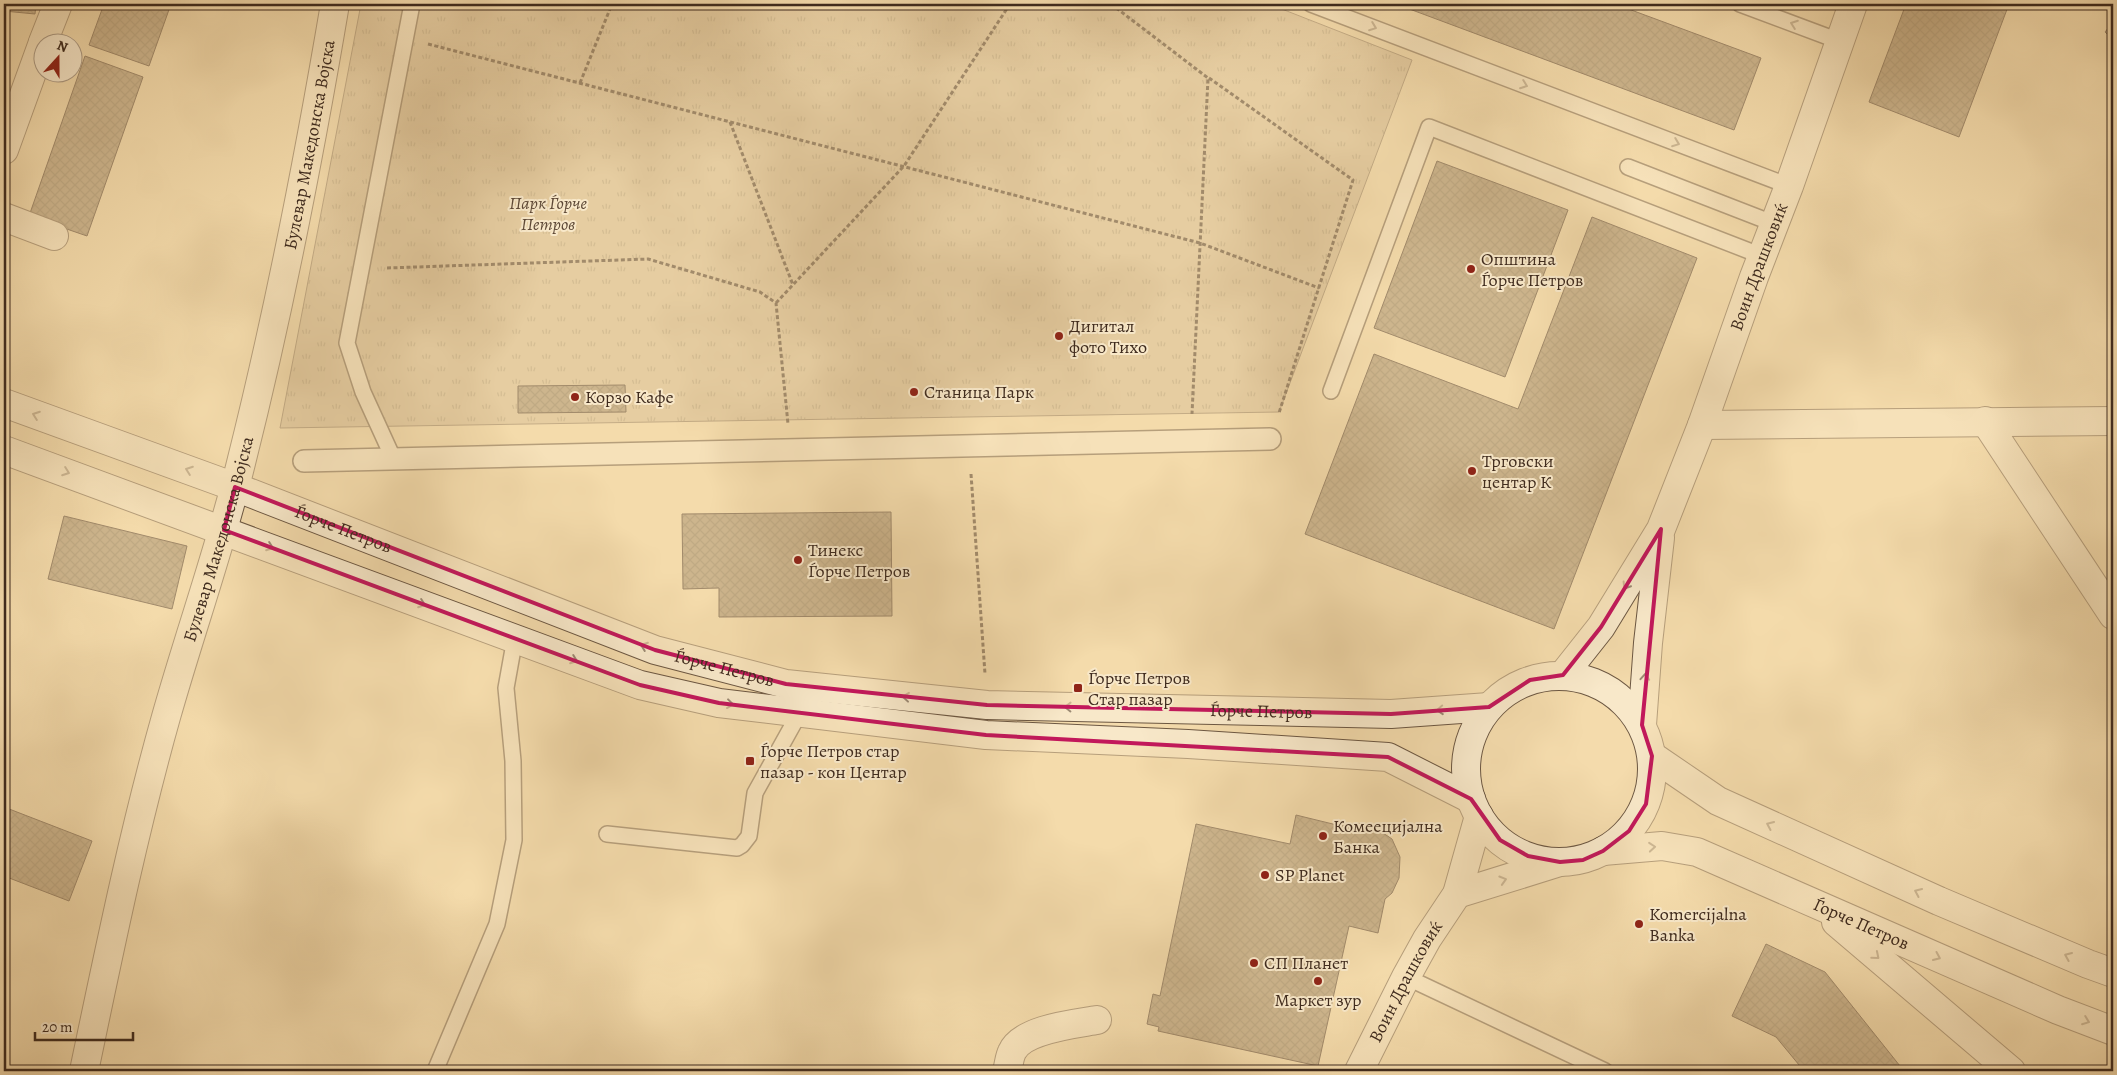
<svg xmlns="http://www.w3.org/2000/svg" width="2117" height="1075" viewBox="0 0 2117 1075" font-family="Alegreya,serif">
<style>
.park{fill:url(#park-tufts);stroke:#8a7459}
.building{fill:url(#building-cross-hatch);stroke:#3f2b1e}
.lines{fill:none;stroke-linecap:round;stroke-linejoin:round}
.service-casing{stroke:#6c5742;stroke-width:18}
.pedestrian-casing{stroke:#6c5742;stroke-width:24}
.minor-casing{stroke:#6c5742;stroke-width:30}
.tertiary-casing{stroke:#6c5742;stroke-width:30}
.path{stroke:#3f2b1e;stroke-width:3;stroke-dasharray:4 2.5;stroke-linecap:butt}
.service{stroke:#f8e8c9;stroke-width:15}
.pedestrian{stroke:#f8e8c9;stroke-width:21}
.minor{stroke:#f8e8c9;stroke-width:28}
.tertiary{stroke:#f8e8c9;stroke-width:28}
.oneway{stroke:#9c8a74}
.marked{fill:none;stroke:#c2185b;stroke-width:4;stroke-linejoin:round}
.poi-dot{fill:#8f2418;stroke:#f8e8c9;stroke-width:2}
.labels{text-anchor:middle;stroke-width:4;stroke-linejoin:round;paint-order:stroke}
.street-label{font-size:18px;fill:#3f2b1e;stroke:#f8e8c9}
.park-label{font-size:18px;font-style:italic;fill:#5d4836;stroke:#f8e8c9}
.poi-label{font-size:18px;fill:#3f2b1e;stroke:#f8e8c9;text-anchor:start}
</style>
<defs>
<pattern id="park-tufts" width="24" height="20" patternUnits="userSpaceOnUse" patternTransform="scale(1.25)"><rect width="24" height="20" fill="#d5bd94"/><path d="M3 7l-1-3M5 7V3M7 7l1-3M15 17l-1-3M17 17v-4M19 17l1-3" fill="none" stroke="#ae9a78"/></pattern>
<pattern id="building-cross-hatch" width="8" height="8" patternUnits="userSpaceOnUse" patternTransform="scale(1.25)"><rect width="8" height="8" fill="#9d8768"/><path d="M0 0l8 8M0 8l8-8" fill="none" stroke="#816f55"/></pattern>
</defs>
<rect width="100%" height="100%" fill="#f4dbac"/>
<filter id="stains"><feTurbulence type="fractalNoise" baseFrequency=".004" numOctaves="4"/><feColorMatrix values="0 0 0 0 .2 0 0 0 0 .09 0 0 0 0 .02 0 0 0 .5 -.17"/></filter>
<radialGradient id="worn" r=".72"><stop offset=".6" stop-color="#630" stop-opacity="0"/><stop offset="1" stop-color="#630" stop-opacity=".3"/></radialGradient>
<path class="park" d="M361,4H1269L1412,60L1279,412L280,428Z"/>
<path class="building" d="M4,4H36L35,14L4,11Z
M104,4H171L149,66L89,45Z
M1396,4H1615L1761,58L1734,130Z
M1906,4H2009L1959,137L1869,102Z
M2101,4H2113V15Z
M2113,22V40L2105,32Z
M85,56L143,77L87,236L29,216Z
M1437,161L1568,210L1505,377L1374,328Z
M1592,217L1697,258L1554,629L1305,534L1374,354L1518,409Z
M625,385L626,412L518,413V386Z
M891,512L892,616L719,617V588L683,589L682,514Z
M64,516L187,546L172,609L48,579Z
M4,807L92,841L69,901L4,876Z
M1296,815L1341,826L1355,823L1371,825L1392,839L1400,857L1399,878L1392,893L1385,899L1378,933L1349,926L1318,1066L1158,1031L1159,1027L1147,1024L1153,994L1160,996L1196,824L1290,844Z
M1766,944L1825,972L1904,1071H1804L1776,1037L1732,1016Z"/>
<g class="lines">
<g class="service-casing">
<path id="service" d="M1311,4L1789,186
M1740,4L1839,41
M1628,167L1775,224
M1331,391L1429,127L1762,256
M394,460L363,392L347,343L412,4
M607,834L737,848L742,845L749,836L755,793L800,712
M1406,977L1605,1071
M435,1071L497,924L514,840L513,761L506,688L515,638"/>
</g>
<g class="pedestrian-casing">
<path id="pedestrian" d="M304,461L1270,439"/>
</g>
<g class="minor-casing">
<g id="minor">
<path d="M43,42L58,4"/>
<path d="M4,150L42,45"/>
<path d="M4,217L54,236"/>
<path d="M1985,421L2113,615"/>
<path d="M1702,425L2113,421"/>
<path id="s1" d="M1563,675L1601,627L1661,529L1702,425L1754,277L1789,186L1853,4"/>
<path d="M1642,725L1648,643L1660,538"/>
<path d="M1457,894L1560,862"/>
<path id="s2" d="M84,1071C109,952 133,834 166,717C190,632 220,549 241,463C279,312 309,158 335,4"/>
<path d="M1007,1071C1009,1065 1009,1058 1012,1052C1022,1029 1074,1024 1097,1020"/>
<path id="s3" d="M1359,1071L1406,977L1427,939L1457,894L1479,816"/>
</g>
</g>
<g class="tertiary-casing">
<g id="tertiary">
<path id="s4" d="M4,403L235,487L655,650L786,684L987,705L1391,714L1489,707"/>
<path d="M4,450L640,685L719,703L986,735L1188,744L1388,757L1471,799"/>
<circle cx="1559" cy="769" r="93"/>
<path d="M1652,756L1718,801L1939,901L2088,964L2113,973"/>
<path id="s5" d="M1603,851L1662,846L1697,852L2058,1010L2113,1031"/>
<path d="M1836,922L2011,1071"/>
</g>
</g>
<path class="path" d="M1111,4L1208,78L1192,414
M428,44L1200,243L1319,288
M1209,78L1353,180L1279,413
M580,83L612,4
M730,122L793,285
M387,268L648,259L760,292L776,303L788,424
M776,303L904,166L1010,4
M971,474L985,674"/>
<use href="#service" class="service"/>
<use href="#pedestrian" class="pedestrian"/>
<use href="#minor" class="minor"/>
<use href="#tertiary" class="tertiary"/>
</g>
<defs><path id="oneway-chevron" d="M-2-3.5L2.5 0L-2 3.5" fill="none" stroke-width="1.6" stroke-linecap="round" stroke-linejoin="round" transform="scale(1.25)"/></defs>
<g class="oneway">
<use href="#oneway-chevron" transform="translate(1794 24) rotate(-160)"/>
<use href="#oneway-chevron" transform="translate(1373 27) rotate(21)"/>
<use href="#oneway-chevron" transform="translate(1524 85) rotate(21)"/>
<use href="#oneway-chevron" transform="translate(1676 143) rotate(21)"/>
<use href="#oneway-chevron" transform="translate(36 415) rotate(-160)"/>
<use href="#oneway-chevron" transform="translate(189 470) rotate(-160)"/>
<use href="#oneway-chevron" transform="translate(66 472) rotate(20)"/>
<use href="#oneway-chevron" transform="translate(270 547) rotate(20)"/>
<use href="#oneway-chevron" transform="translate(1626 586) rotate(122)"/>
<use href="#oneway-chevron" transform="translate(422 604) rotate(20)"/>
<use href="#oneway-chevron" transform="translate(644 646) rotate(-159)"/>
<use href="#oneway-chevron" transform="translate(574 660) rotate(21)"/>
<use href="#oneway-chevron" transform="translate(1645 677) rotate(-86)"/>
<use href="#oneway-chevron" transform="translate(906 697) rotate(-174)"/>
<use href="#oneway-chevron" transform="translate(730 704) rotate(7)"/>
<use href="#oneway-chevron" transform="translate(1068 707) rotate(-179)"/>
<use href="#oneway-chevron" transform="translate(1440 710) rotate(176)"/>
<use href="#oneway-chevron" transform="translate(1770 825) rotate(-156)"/>
<use href="#oneway-chevron" transform="translate(1652 847) rotate(-5)"/>
<use href="#oneway-chevron" transform="translate(1503 880) rotate(-17)"/>
<use href="#oneway-chevron" transform="translate(1918 892) rotate(-156)"/>
<use href="#oneway-chevron" transform="translate(1876 956) rotate(40)"/>
<use href="#oneway-chevron" transform="translate(2068 956) rotate(-157)"/>
<use href="#oneway-chevron" transform="translate(1937 957) rotate(24)"/>
<use href="#oneway-chevron" transform="translate(2086 1021) rotate(21)"/>
</g>
<path d="M0 0H2117V1075H0ZM235,487L655,650L786,684L987,705L1391,714L1489,707L1530,680L1563,675L1601,627L1661,529L1642,725L1652,756L1646,804L1629,831L1603,851L1583,860L1560,862L1528,856L1500,840L1471,799L1388,757L986,735L719,703L640,685L224,530Z" fill="#f4dbac" fill-opacity=".55" fill-rule="evenodd"/>
<path class="marked" d="M235,487L655,650L786,684L987,705L1391,714L1489,707L1530,680L1563,675L1601,627L1661,529L1642,725L1652,756L1646,804L1629,831L1603,851L1583,860L1560,862L1528,856L1500,840L1471,799L1388,757L986,735L719,703L640,685L224,530Z"/>
<g class="poi-dot">
<circle cx="1471" cy="269" r="5"/>
<circle cx="1059" cy="336" r="5"/>
<circle cx="914" cy="392" r="5"/>
<circle cx="575" cy="397" r="5"/>
<circle cx="1472" cy="471" r="5"/>
<circle cx="798" cy="560" r="5"/>
<rect x="1073" y="683" width="10" height="10" rx="2.5"/>
<rect x="745" y="756" width="10" height="10" rx="2.5"/>
<circle cx="1323" cy="836" r="5"/>
<circle cx="1265" cy="875" r="5"/>
<circle cx="1639" cy="924" r="5"/>
<circle cx="1254" cy="963" r="5"/>
<circle cx="1318" cy="981" r="5"/>
</g>
<g class="labels">
<g class="street-label">
<text dy="6" stroke="none"><textPath href="#s2" startOffset="954">Булевар Македонска Војска</textPath></text>
<text dy="6" stroke="none"><textPath href="#s1" startOffset="456">Воин Драшковиќ</textPath></text>
<text dy="6" stroke="none"><textPath href="#s4" startOffset="362">Ѓорче Петров</textPath></text>
<text dy="6" stroke="none"><textPath href="#s2" startOffset="549">Булевар Македонска Војска</textPath></text>
<text dy="6" stroke="none"><textPath href="#s4" startOffset="768">Ѓорче Петров</textPath></text>
<text dy="6" stroke="none"><textPath href="#s4" startOffset="1308">Ѓорче Петров</textPath></text>
<text dy="6" stroke="none"><textPath href="#s5" startOffset="274">Ѓорче Петров</textPath></text>
<text dy="6" stroke="none"><textPath href="#s3" startOffset="101">Воин Драшковиќ</textPath></text>
</g>
<g class="park-label">
<text x="548" y="209">Парк Ѓорче<tspan x="548" dy="21">Петров</tspan></text>
</g>
<g class="poi-label">
<text x="1481" y="265">Општина<tspan x="1481" dy="21">Ѓорче Петров</tspan></text>
<text x="1069" y="332">Дигитал<tspan x="1069" dy="21">фото Тихо</tspan></text>
<text x="924" y="398">Станица Парк</text>
<text x="585" y="403">Корзо Кафе</text>
<text x="1482" y="467">Трговски<tspan x="1482" dy="21">центар К</tspan></text>
<text x="808" y="556">Тинекс<tspan x="808" dy="21">Ѓорче Петров</tspan></text>
<text x="1088" y="684">Ѓорче Петров<tspan x="1088" dy="21">Стар пазар</tspan></text>
<text x="760" y="757">Ѓорче Петров стар<tspan x="760" dy="21">пазар - кон Центар</tspan></text>
<text x="1333" y="832">Комеецијална<tspan x="1333" dy="21">Банка</tspan></text>
<text x="1275" y="881">SP Planet</text>
<text x="1649" y="920">Komercijalna<tspan x="1649" dy="21">Banka</tspan></text>
<text x="1264" y="969">СП Планет</text>
<text x="1318" y="1006" text-anchor="middle">Маркет зур</text>
</g>
</g>
<rect width="2117" height="1075" fill="none" stroke="#f4dbac" stroke-width="20"/>
<rect x="5" y="5" width="2107" height="1065" fill="none" stroke="#3f2b1e" stroke-width="2.5"/>
<rect x="10" y="10" width="2097" height="1055" fill="none" stroke="#3f2b1e"/>
<g transform="translate(58 58) rotate(21)"><circle r="24" fill="#f8e8c9" stroke="#ae9c85"/>
<path d="M0-4L9 19L0 12L-9 19Z" fill="#8f2418"/>
<text y="-8" font-size="14" font-weight="bold" text-anchor="middle" fill="#3f2b1e">N</text>
</g>
<path d="M35 1032v8h98v-8" fill="none" stroke="#3f2b1e" stroke-width="2.5"/>
<text x="42" y="1032" font-size="15" fill="#3f2b1e" stroke="#f8e8c9" stroke-width="4" paint-order="stroke">20 m</text>
<rect width="100%" height="100%" filter="url(#stains)"/>
<rect width="100%" height="100%" fill="url(#worn)"/>
</svg>
